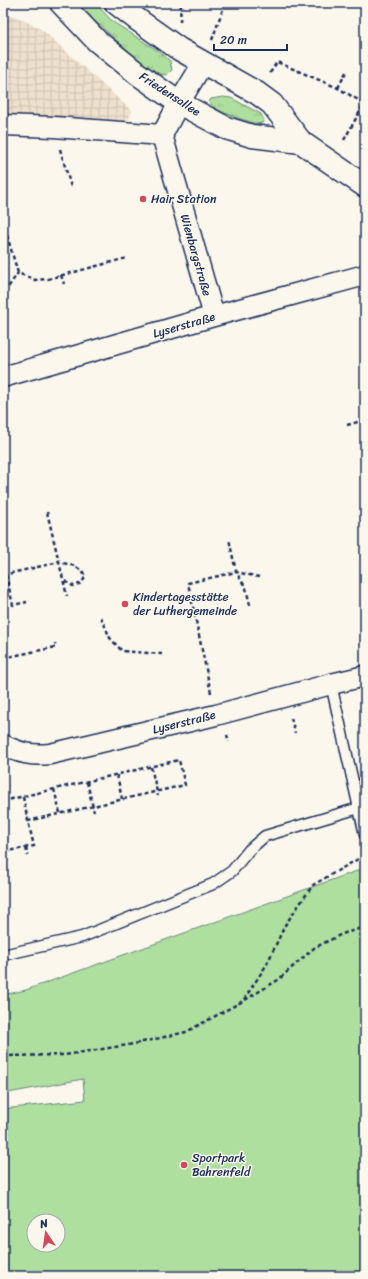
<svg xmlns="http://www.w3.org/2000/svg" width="368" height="1279" viewBox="0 0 368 1279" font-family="Sriracha,sans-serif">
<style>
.industrial{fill:url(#industrial-grid)}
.grass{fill:url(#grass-tufts);stroke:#65877e}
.park{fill:#afdf9e;stroke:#65877e;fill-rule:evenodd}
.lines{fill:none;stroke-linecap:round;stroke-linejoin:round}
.lane-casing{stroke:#1b2f5e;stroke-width:13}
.street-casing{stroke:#1b2f5e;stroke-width:23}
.secondary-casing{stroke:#1b2f5e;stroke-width:25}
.path{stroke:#1b2f5e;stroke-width:2.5;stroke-dasharray:4 3;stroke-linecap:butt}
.lane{stroke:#fbf7ec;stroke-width:10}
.street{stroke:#fbf7ec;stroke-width:20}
.secondary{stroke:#fbf7ec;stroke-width:22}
.poi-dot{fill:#d1495b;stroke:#fbf7ec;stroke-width:1.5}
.labels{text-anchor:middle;stroke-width:3;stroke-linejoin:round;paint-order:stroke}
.street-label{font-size:12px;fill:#1b2f5e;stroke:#fbf7ec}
.poi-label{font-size:12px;fill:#1b2f5e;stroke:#fbf7ec;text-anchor:start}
</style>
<defs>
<pattern id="industrial-grid" width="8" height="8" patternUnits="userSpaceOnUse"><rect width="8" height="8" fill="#eee0cc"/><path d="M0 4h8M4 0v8" fill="none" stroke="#ccc0b2"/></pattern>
<pattern id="grass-tufts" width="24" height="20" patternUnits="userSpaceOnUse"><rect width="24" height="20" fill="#afdf9e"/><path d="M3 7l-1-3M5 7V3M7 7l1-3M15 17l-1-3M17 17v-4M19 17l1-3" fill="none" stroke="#96c08a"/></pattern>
</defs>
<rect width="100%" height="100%" fill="#fbf7ec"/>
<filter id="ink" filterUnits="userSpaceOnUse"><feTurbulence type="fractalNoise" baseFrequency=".025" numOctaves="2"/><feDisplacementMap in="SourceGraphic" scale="8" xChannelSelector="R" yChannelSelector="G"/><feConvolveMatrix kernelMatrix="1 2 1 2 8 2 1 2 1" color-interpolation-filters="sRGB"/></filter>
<g filter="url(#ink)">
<path class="industrial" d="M15,16L41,29L132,111L126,124L3,115V17Z"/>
<path class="grass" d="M89,3H95L113,22L160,52L170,61L172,70L167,75L159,74L148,68L80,8Z
M223,97L231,98L261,114L264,120L262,123L257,124C247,121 213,111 209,102L211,99Z"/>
<path class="park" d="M365,868V1276H3V1109L85,1100L83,1079L3,1094V995L26,990ZM34,1221H58V1245H34Z"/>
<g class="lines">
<g class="lane-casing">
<path id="lane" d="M331,684L365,835
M3,955L82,937L213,884L232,871L249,850L265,836L359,808"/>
</g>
<g class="street-casing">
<path id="street" d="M203,63L179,103L162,135L214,316
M3,125L54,127L162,135
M3,377L214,316L365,275
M3,745C20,753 31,756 50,754L216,715L331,684L365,676"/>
</g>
<g class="secondary-casing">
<path id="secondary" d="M61,3L97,41L138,74L179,103L226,128L252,136L301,142
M116,3L138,20L179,49L257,93L272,104L301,142L365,186"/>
</g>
<path class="path" d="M180,22L181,3
M212,40L225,3
M270,73L277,62L338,88L365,104
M338,88L346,72
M344,140L364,104
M60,149L71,187
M3,222L18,273L35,280L48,279L127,258
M61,275L64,284
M3,291L9,286L18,273
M3,299L4,301
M347,425L365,420
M47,512L59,562L75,566L83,572L85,577L82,583L73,586L63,580
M3,575L59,562L67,596
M6,575L13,605L27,602
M250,605L246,588L236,572L259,577
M101,617L110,638L122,651L162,654
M3,658L56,647L55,643
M211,693L188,583L236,572L229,539
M291,718L295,733
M227,735L229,742
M151,767L158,796
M117,775L122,799
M87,782L94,812
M54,789L60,813
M23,797L28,821
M3,801L179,760L185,785L28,821L34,846L3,852
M26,848L28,856
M245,1000L278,980L314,948L342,934L365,927
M3,1056L65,1055L134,1044L186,1032L243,1001L267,964L285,925L313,885L365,855"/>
<use href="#lane" class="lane"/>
<use href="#street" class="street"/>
<use href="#secondary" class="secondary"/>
</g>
</g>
<g class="poi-dot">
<circle cx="143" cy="199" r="4"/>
<circle cx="125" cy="604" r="4"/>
<circle cx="184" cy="1165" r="4"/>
</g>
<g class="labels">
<g class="street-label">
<text transform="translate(170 94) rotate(33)" y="4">Friedensallee</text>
<text transform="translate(196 255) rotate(74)" y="4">Wienbargstraße</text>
<text transform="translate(184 325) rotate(-16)" y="4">Lyserstraße</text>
<text transform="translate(184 722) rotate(-14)" y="4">Lyserstraße</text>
</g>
<g class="poi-label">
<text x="151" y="203">Hair Station</text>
<text x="133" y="601">Kindertagesstätte<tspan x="133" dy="14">der Luthergemeinde</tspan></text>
<text x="192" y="1162">Sportpark<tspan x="192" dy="14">Bahrenfeld</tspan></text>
</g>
</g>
<rect width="368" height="1279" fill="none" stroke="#fbf7ec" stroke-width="16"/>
<rect x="8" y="8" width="352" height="1263" fill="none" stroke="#1b2f5e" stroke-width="1.5" filter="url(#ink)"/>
<g transform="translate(46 1233) rotate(347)"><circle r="19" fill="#fbf7ec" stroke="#a1a7b3"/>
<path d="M0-3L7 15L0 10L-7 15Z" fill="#d1495b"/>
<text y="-6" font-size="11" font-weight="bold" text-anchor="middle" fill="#1b2f5e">N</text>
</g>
<path d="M214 44v6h73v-6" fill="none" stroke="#1b2f5e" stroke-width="2"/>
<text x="220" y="44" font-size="12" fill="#1b2f5e" stroke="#fbf7ec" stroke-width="3" paint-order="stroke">20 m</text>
</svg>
